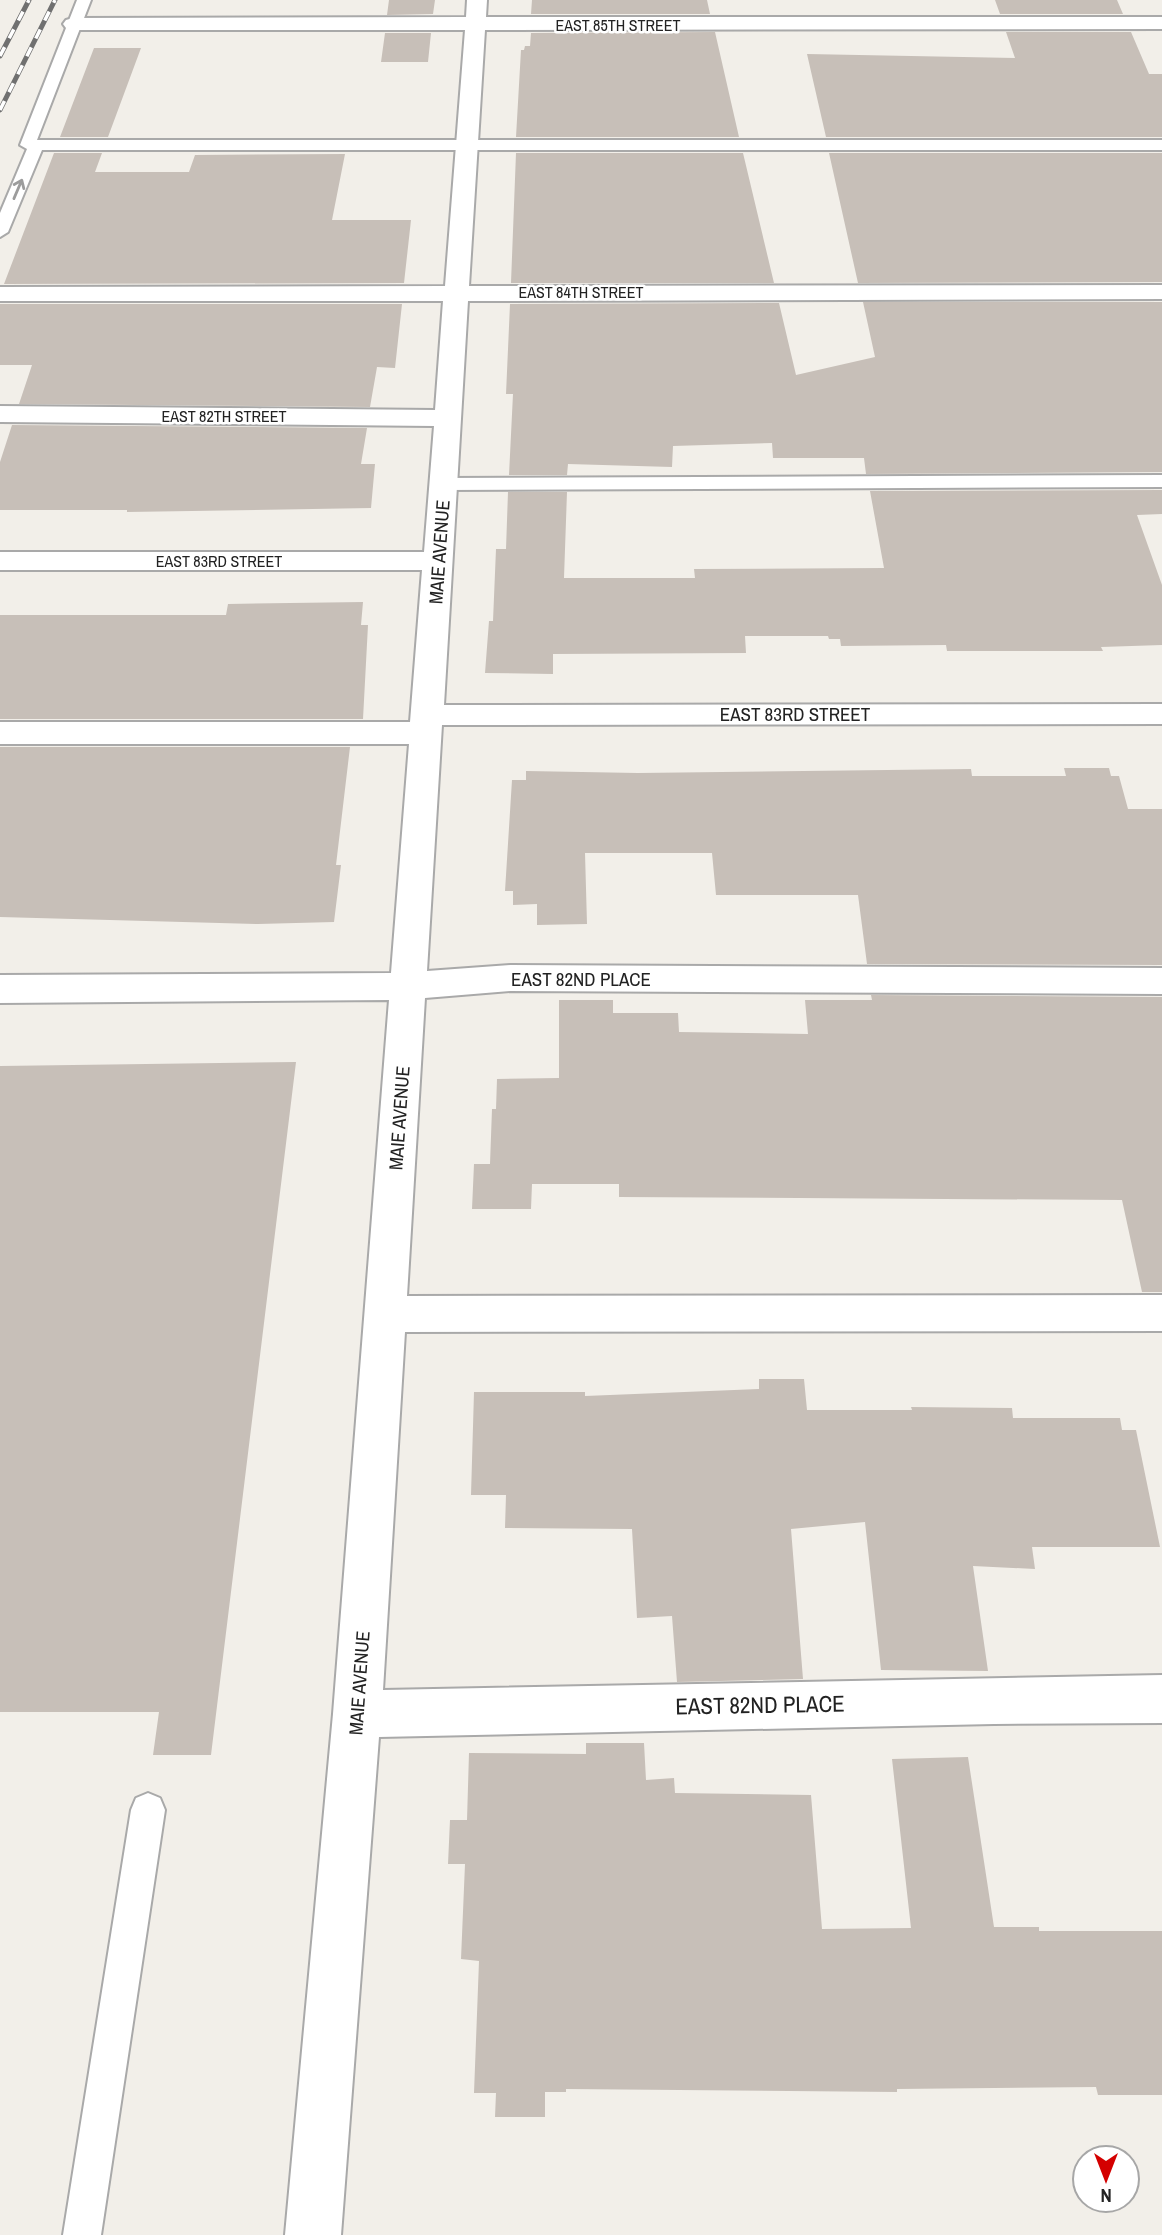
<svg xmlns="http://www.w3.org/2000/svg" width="1162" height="2235" viewBox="0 0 1162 2235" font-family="'Archivo Narrow',sans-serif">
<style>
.building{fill:#c7bfb8}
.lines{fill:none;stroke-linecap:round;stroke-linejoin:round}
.service-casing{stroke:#a9a9a9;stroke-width:4}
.minor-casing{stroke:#a9a9a9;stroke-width:4}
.service{fill:#fff;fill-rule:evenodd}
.minor{fill:#fff;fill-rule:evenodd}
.rail-casing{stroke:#707070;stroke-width:5}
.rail{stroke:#fff;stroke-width:3.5;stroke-dasharray:10;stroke-linecap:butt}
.oneway{stroke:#9c9c9c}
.labels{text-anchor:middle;stroke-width:5;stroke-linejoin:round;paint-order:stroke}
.far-street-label{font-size:16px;fill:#222;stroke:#fff}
.street-label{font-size:19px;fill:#222;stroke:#fff}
.near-street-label{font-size:23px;fill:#222;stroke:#fff}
</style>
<rect width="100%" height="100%" fill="#f2efe9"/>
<path class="building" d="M389,0H435L433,14L387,15Z
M532,0H707L710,14H531Z
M995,0H1117L1123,14H1000Z
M715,32L739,137H516L521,50H524L525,46H530L531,33Z
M1006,32H1131L1149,74H1162V137H826L807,54L1015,58Z
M385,33H431L428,62H381Z
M94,48H141L108,137H60Z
M54,153H102L95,172H189L195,155L345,154L332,220H411L404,283L4,284Z
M516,153H743L774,283H511Z
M829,153H1162V282L858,283Z
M863,302H1162V472L866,474L864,458H773L772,443L673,446L672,467L568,464L567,475H509L513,394H506L510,304L779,303L796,375L875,357Z
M0,304H402L395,368L377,367L370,407L19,404L32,365H0Z
M12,425L367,428L361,464H375L371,508L127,512V510H0V462Z
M1162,490V514L1137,515L1162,585V645L1101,647L1103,651H947L946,645L841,646L840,639H829L828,636H745L746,653L553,654V674L485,673L489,621H493L496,549H506L508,492H567L564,578H695L694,569L884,568L870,491Z
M363,602L361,625H368L363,719H0V615H226L228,604Z
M0,747H350L336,865H341L334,922L258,924L0,917Z
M1064,768H1109L1111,776H1119L1128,809H1162V965L867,964L858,895H716L712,853H585L587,924L537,925V904L513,905V891H505L512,780H526V771L638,773L971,769L972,776H1066Z
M871,995L1162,997V1292H1142L1122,1200L619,1197V1184H532L531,1209H472L474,1164H490L492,1109H496L497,1079L559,1078V1000H613V1013H678L679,1032L808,1034L805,1000H872Z
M296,1062L211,1755H153L159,1712H0V1066Z
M759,1379H804L807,1410H912L911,1407L1012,1408L1013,1418H1120L1122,1430H1136L1160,1547H1032L1035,1569L973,1566L988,1671L881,1670L865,1522L791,1529L803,1679L677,1682L672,1616L637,1618L632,1529L505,1528L506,1495H471L474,1392H585V1396L759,1389Z
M586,1743H644L646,1780L674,1778L675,1793L811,1795L822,1929L911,1928L892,1759L968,1757L994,1927H1039V1931H1162V2095H1098L1096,2087L897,2089V2092L566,2089V2092H545V2117H495L496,2093H474L479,1961L461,1959L465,1864H448L450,1820H467L469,1753L586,1754Z"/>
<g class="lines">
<g class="service-casing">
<path id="service" d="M77,0H91L37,140H1162V150H42L8,232L0,237V213L27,149L20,145Z
M1162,475V487L443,490L433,484L443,478Z
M148,1793L160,1798L165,1810L101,2235H63L131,1810L136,1798Z"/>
</g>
<g class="minor-casing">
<path id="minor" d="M467,0H487L486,17H1162V29L485,30L469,286L1162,285V299L468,301L444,705L1162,704V724L442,725L427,971L510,965L1162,968V994L510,991L425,998L407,1296L1162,1295V1331L405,1332L383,1690L1162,1675V1723L994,1724L379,1737L341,2235H285L333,1714L389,1000L0,1003V975L391,973L409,744H0V722H410L422,570H0V552H424L434,426L0,422V406L435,410L443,301H0V287L445,286L465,30H73L66,28L63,24L66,20L73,18L466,17Z"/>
</g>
<use href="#service" class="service"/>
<use href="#minor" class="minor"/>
<g class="rail-casing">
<path id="rail" d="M0,56L29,0
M0,110L55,0"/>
</g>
<use href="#rail" class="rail"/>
</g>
<defs><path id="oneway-shaft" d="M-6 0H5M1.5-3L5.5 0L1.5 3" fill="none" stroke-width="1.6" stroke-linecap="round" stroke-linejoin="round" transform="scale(1.75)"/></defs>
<use class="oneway" href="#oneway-shaft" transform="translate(18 189) rotate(-67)"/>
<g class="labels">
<g class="far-street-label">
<text x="618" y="31">EAST 85TH STREET</text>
<text x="581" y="298">EAST 84TH STREET</text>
<text x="224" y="422">EAST 82TH STREET</text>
<text x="219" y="567">EAST 83RD STREET</text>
</g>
<g class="street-label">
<text transform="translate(439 552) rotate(-86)" y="7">MAIE AVENUE</text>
<text x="795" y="721">EAST 83RD STREET</text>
<text x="581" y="986">EAST 82ND PLACE</text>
<text transform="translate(399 1118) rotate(-86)" y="7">MAIE AVENUE</text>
<text transform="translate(359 1683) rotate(-86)" y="7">MAIE AVENUE</text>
</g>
<g class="near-street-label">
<text transform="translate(760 1705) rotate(-1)" y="8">EAST 82ND PLACE</text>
</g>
</g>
<g transform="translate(1106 2179) rotate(180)"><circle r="33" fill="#ffffff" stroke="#a7a7a7" stroke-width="2"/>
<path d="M0-5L12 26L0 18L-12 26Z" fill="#d40000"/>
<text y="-10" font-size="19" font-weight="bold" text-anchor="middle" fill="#222222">N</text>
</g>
</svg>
